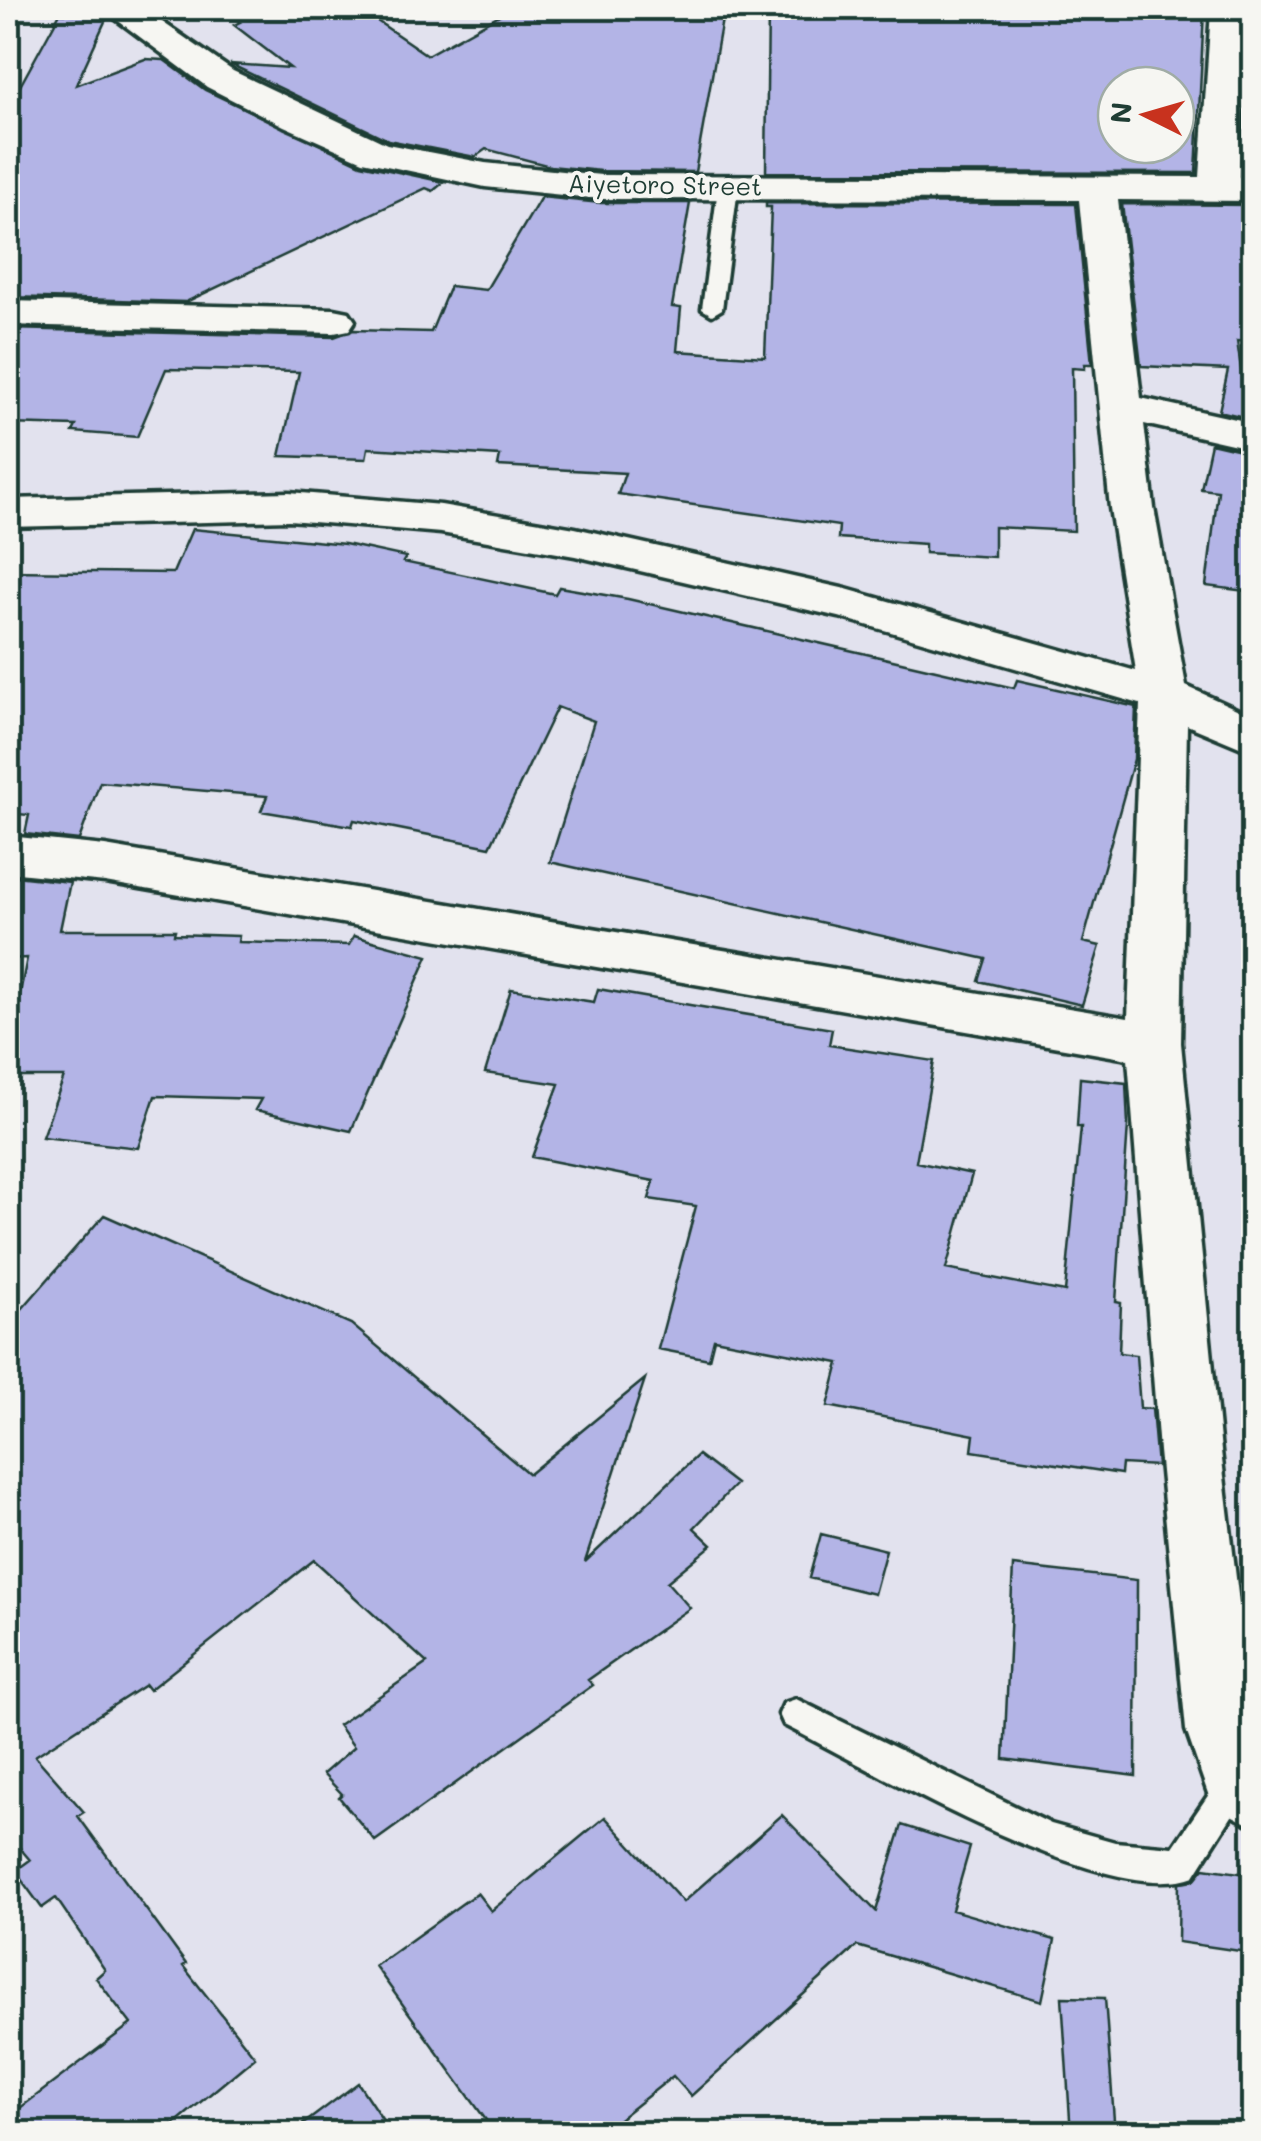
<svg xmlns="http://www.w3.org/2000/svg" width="1261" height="2141" viewBox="0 0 1261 2141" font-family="Mali,sans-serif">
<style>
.building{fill:#b3b4e6;stroke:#1f3d34;stroke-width:2.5;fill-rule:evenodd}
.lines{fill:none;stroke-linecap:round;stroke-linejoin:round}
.service-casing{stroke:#1f3d34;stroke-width:7}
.minor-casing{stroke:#1f3d34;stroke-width:7}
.service{fill:#f6f6f2;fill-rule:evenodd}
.minor{fill:#f6f6f2;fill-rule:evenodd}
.labels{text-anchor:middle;stroke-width:8;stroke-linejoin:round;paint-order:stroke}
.far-street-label{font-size:25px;fill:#1f3d34;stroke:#f6f6f2}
</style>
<rect width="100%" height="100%" fill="#e2e2ee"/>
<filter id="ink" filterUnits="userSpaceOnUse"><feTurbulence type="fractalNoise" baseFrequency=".01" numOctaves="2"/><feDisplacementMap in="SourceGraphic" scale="20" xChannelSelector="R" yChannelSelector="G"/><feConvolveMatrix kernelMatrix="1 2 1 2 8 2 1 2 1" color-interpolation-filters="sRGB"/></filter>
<g filter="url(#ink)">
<path class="building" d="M222,8H358L427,55L512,8H724L695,172L601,171L550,166L486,149L475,157L388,140L230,64L290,68L234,25L240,22Z
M768,8L1204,11L1196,173L766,172ZM1116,85H1176V145H1116Z
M60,13L107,17L76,85L145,59L164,60L205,90L361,164L444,182L433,191L426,188L186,302L8,297V108Z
M1250,35H1254V173H1243Z
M541,197L601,203H690L672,307L681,308L677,351L765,357L771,207H766V203L1076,204L1092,364H1085V369L1072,368L1074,531L994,527V557L925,553V544L838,538L839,526L618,494L625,473L498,466L500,456L368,448L366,459L280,456L299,372L166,369L137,437L73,432L76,426L8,424V329L334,337L353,330L431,332L450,286L486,290Z
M1122,204L1254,205V342L1237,341L1248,418L1219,411L1228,370L1141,366Z
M1211,443L1254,453V592L1206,586L1218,491L1201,489Z
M192,529L345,544L406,557L403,562L555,594L559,587L628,599L1014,688L1017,680L1136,707L1134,759L1083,942L1100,946L1082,1005L979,981L986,959L550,862L594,721L557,707L490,847L354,820L352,826L261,811L267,796L100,782L79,840L25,834L29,815L8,813V571L173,573Z
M15,876L70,882L60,930H175L174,934L239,936L238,942L349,945L354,936L428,956L351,1131L255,1110L261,1099L155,1096L138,1148L42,1137L64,1077H8V1053L27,958L8,959V912Z
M511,989L594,1002L598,989L690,1005L832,1029L829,1045L934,1061L916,1162L972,1174L946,1269L1065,1292L1081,1127H1077L1080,1078L1126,1083L1128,1125L1116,1302L1121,1303L1119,1353L1136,1355L1140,1408L1152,1409L1157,1466L1122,1464L1121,1474L972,1451L974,1435L828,1406L839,1363L714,1339L709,1359L658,1349L696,1206L649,1199L654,1181L532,1157L559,1084L485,1073Z
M104,1215L351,1324L529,1474L645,1379L585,1562L698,1455L736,1484L694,1528L712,1545L667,1582L690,1608L588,1680L593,1685L375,1841L339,1797L342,1794L323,1774L354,1747L338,1725L427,1663L314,1560L149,1690L145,1685L35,1756L84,1812L78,1816L186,1964L183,1966L255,2057L162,2134H8V2117L131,2024L96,1978L105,1970L56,1898L42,1908L15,1871L30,1860L8,1834V1325Z
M821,1534L886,1550L874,1594L809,1578Z
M1013,1566L1137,1580L1136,1776L1004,1759Z
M782,1815L876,1911L902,1825L970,1847L952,1910L1055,1940L1042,2001L857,1946L691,2096L673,2076L600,2134H496L375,1966L477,1893L491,1911L605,1817L683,1902Z
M1204,1868L1254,1875V1953L1178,1942L1179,1882L1194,1880Z
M1062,1997L1105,1998L1115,2134H1071Z
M358,2083L392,2134H290Z"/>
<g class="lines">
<g class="service-casing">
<path id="service" d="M728,182L738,188L722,309L712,315L702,309L718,188Z
M796,1699L1051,1824L1115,1842L1173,1847L1224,1772L1236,1767L1248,1772L1253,1783L1194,1876C1108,1910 868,1767 784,1725L779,1714L784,1703Z"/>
</g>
<g class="minor-casing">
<path id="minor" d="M101,8H142L233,71L387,144L485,163L601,175L1200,177L1211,10H1247L1239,177H1254V201L1118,200L1141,398L1254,423V449L1144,424L1154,508L1186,686L1254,717V753L1187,725L1181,1043L1221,1451L1254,1730V1827L1212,1805L1186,1730L1159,1451L1128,1059L105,882L8,872V836L105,846L1128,1018L1140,704L839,617L575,556L441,533L289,520L8,527V499L289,492L441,505L575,528L846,589L1136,671L1110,508L1079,200L601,199L485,187L363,161L284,126L207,87Z
M8,301L334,309L349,312L355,321L349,330L334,333L8,325Z"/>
</g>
<use href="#service" class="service"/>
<use href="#minor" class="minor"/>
</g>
</g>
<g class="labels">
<g class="far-street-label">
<text transform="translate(665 185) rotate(1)" y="9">Aiyetoro Street</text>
</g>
</g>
<rect width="1261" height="2141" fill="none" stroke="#f6f6f2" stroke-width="40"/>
<rect x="20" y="20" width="1221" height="2101" fill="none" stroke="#1f3d34" stroke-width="4" filter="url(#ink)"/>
<g transform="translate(1146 115) rotate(275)"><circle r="48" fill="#f6f6f2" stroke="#a0aca6" stroke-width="2.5"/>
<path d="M0-8L18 38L0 25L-18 38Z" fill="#c8321e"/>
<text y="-15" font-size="28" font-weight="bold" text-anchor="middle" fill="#1f3d34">N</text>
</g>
</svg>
